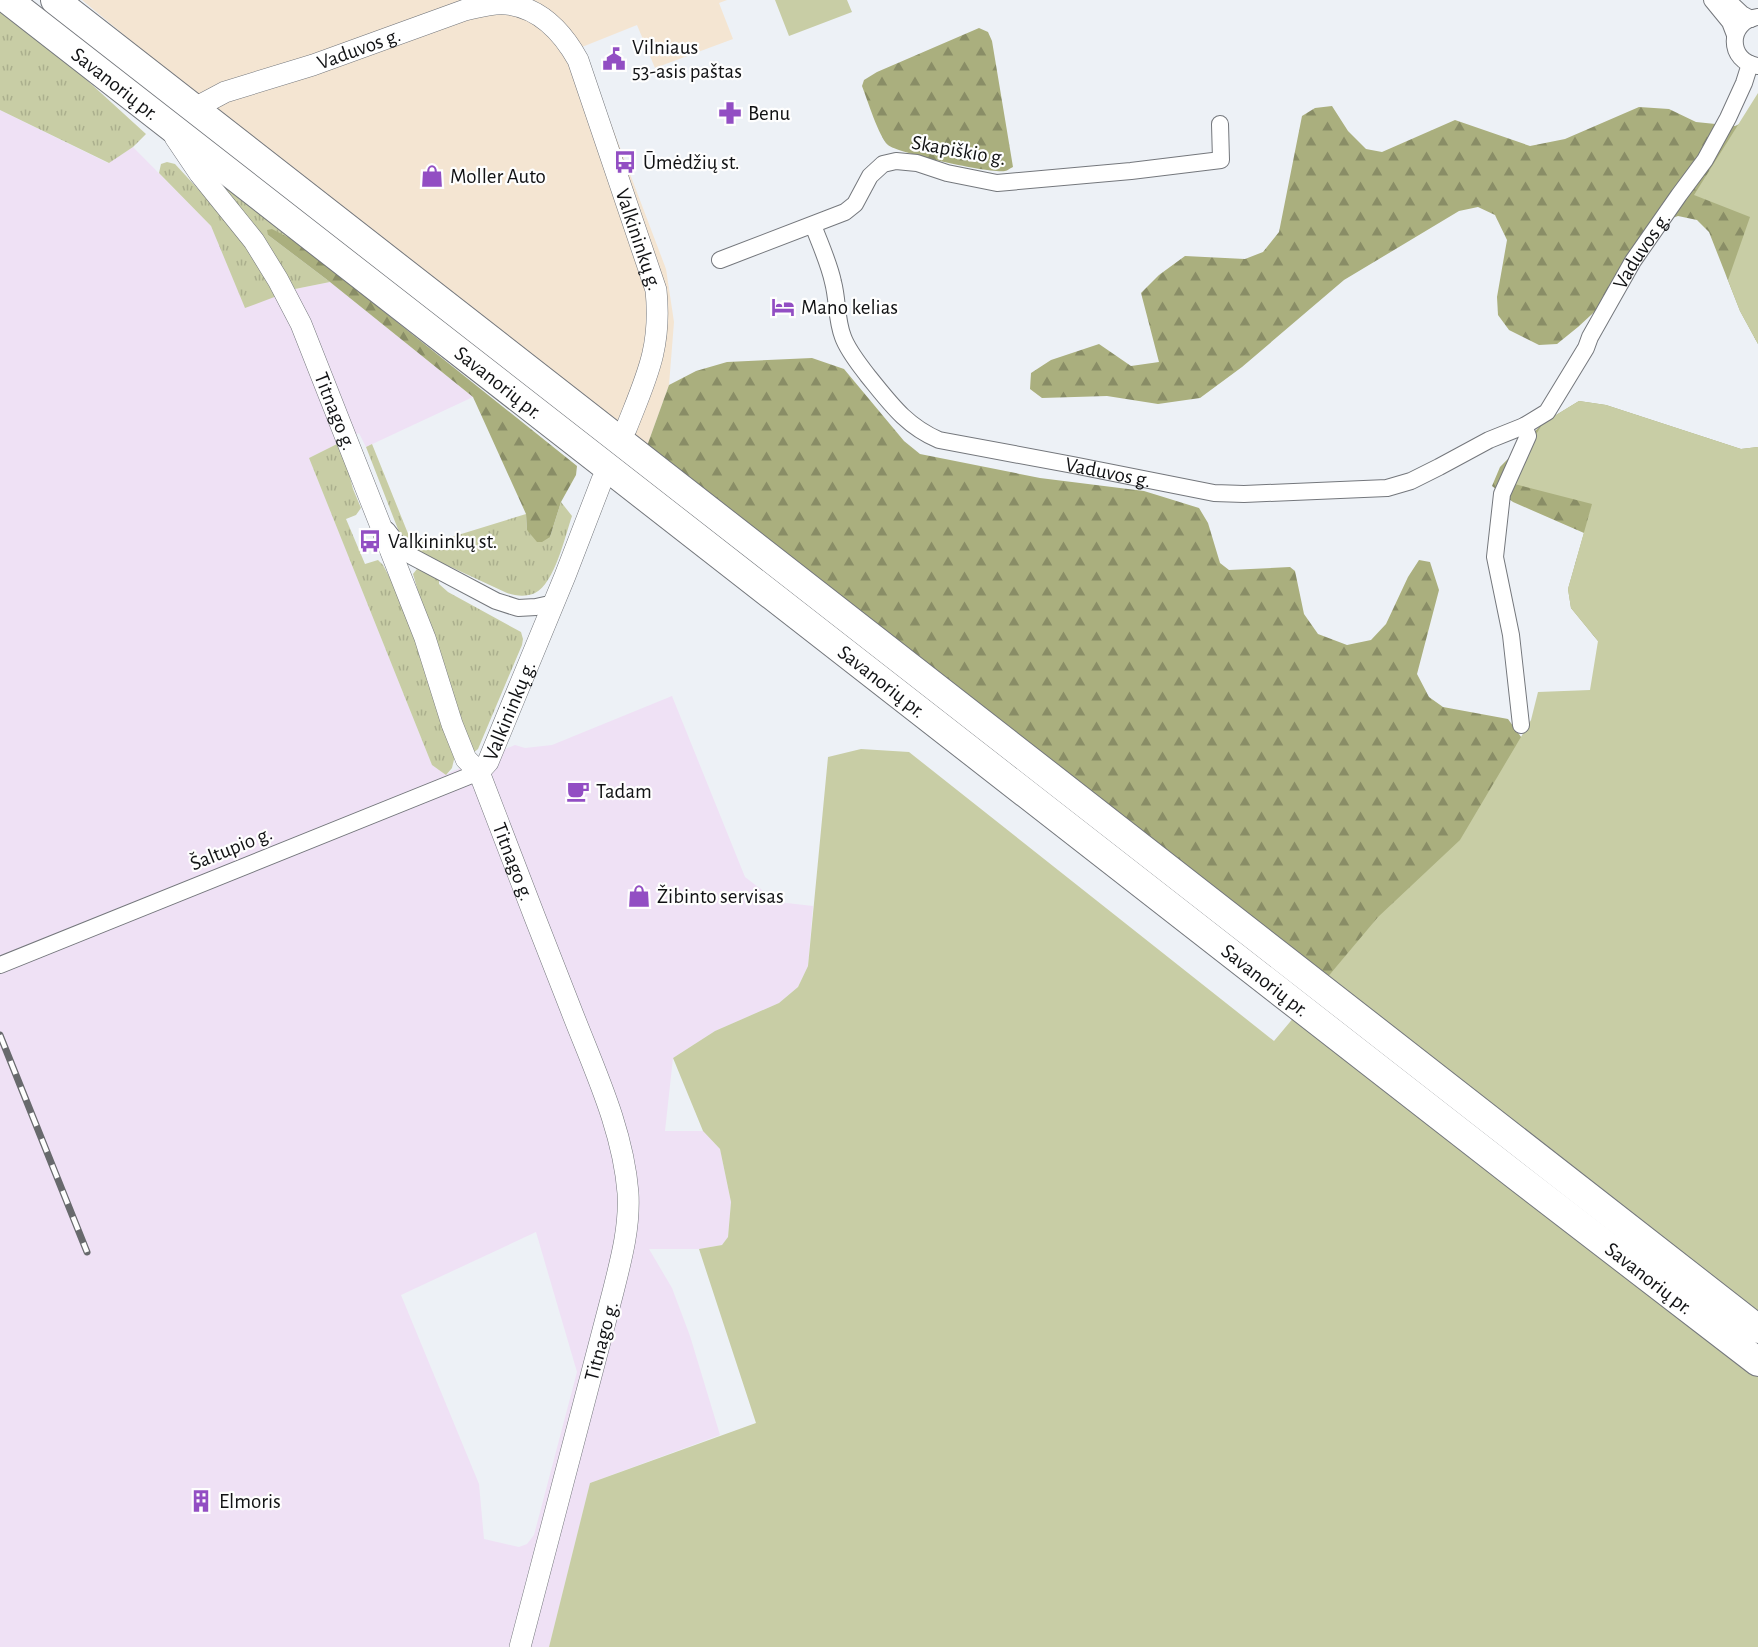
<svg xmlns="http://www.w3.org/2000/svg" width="1758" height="1647" viewBox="0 0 1758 1647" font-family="'Alegreya Sans',sans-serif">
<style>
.commercial{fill:#f4e5d2}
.industrial{fill:#efe1f5;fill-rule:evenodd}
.grass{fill:url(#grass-tufts)}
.forest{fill:url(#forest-firs)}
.green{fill:#c8cda5}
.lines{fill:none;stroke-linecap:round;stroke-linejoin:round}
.minor-casing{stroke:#74777c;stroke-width:18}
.tertiary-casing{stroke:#74777c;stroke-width:22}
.trunk-casing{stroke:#74777c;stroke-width:30}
.minor{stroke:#fff;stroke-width:16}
.tertiary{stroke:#fff;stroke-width:21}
.trunk{stroke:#fff;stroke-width:28}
.rail-casing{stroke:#686a6d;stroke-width:7}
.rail{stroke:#fefefe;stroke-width:4.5;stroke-dasharray:14;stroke-linecap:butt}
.labels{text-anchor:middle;stroke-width:4.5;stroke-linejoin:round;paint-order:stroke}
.poi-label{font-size:21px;fill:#111214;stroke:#fefefe;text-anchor:start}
.street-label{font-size:21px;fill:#111214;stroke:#fefefe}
</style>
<defs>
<pattern id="grass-tufts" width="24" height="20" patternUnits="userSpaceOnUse" patternTransform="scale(1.5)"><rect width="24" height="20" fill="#c8cda5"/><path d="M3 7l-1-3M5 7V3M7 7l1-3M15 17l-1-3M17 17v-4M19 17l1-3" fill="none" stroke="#abaf8d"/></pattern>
<pattern id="forest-firs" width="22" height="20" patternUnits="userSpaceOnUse" patternTransform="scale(1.5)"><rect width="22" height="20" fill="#aaaf7e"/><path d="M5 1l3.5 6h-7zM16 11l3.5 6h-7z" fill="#898d66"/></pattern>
</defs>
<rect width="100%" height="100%" fill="#edf1f6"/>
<path class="commercial" d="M82,0H727L719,3L733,39L655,68L637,25L582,47L666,269L674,322L669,385L647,446L219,114Z"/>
<path class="industrial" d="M0,110L108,163L133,147L211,226L245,307L295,289L330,282L473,397L366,447L359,433L309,458L432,765L446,774L515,745L525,748L552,745L672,696L745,877L778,902L813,906L808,966L798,987L779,1003L715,1031L673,1058L665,1131H703L720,1149L731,1202L728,1237L722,1245L699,1249H649L672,1288L690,1336L720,1435L590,1483L549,1647H0ZM536,1232L577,1372L534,1535L527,1544L519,1547L484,1539L479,1484L401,1295Z"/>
<path class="grass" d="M0,10L78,72L146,134L133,147L109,163L0,110Z
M167,162L175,164L233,227L277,296L245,308L211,226L159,173L161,164Z
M207,169L297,242L268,235L330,282L295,289L265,240Z
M341,442L353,489L361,508L356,515L346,519L365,564L378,560L383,565L409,614L456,751L452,768L446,775L432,765L309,458Z
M372,444L409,536L432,543L526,514L527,530L550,537L561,502L572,516C565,536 555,583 535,593C526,597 516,596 507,593L412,549L401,537L366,447Z
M417,569L439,579V584L448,592L521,632L523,639L522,645L478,749L473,753L454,716L413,574Z"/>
<path class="forest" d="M979,28L988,32L992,41L1013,167C1012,167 1007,171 1005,171C992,174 897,153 888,145C879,137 867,99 862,86L864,80L877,72Z
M1332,106L1348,131L1366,149L1382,152L1455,120L1530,146L1565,139L1639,107L1669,109L1696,122L1735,126L1758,115V344L1740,311L1709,232L1697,220L1678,216L1653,225L1604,303L1578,327L1557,344L1539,345L1509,330L1498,315L1497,297L1507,240L1495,215L1478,207L1459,211L1344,280L1242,367L1200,398L1158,404L1107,396L1042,398L1030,389L1031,373L1051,360L1099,344L1131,366L1159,362L1141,293L1159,275L1185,256L1245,259L1263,252L1279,232L1302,116L1315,108Z
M272,229L297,242L577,466L576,475L561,502L550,537L542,542H537L527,530L526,514L473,397L330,282L268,235L267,230Z
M812,358L844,369L904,441L920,454L1040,478L1144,491L1199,508L1208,523L1220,563L1229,570L1290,567L1295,571L1304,614L1318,634L1347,645L1371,640L1386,624L1408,577L1419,560L1430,562L1439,590L1417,674L1429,697L1443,707L1508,719L1532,752L1602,744L1598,641L1571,608L1568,589L1584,533L1513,502L1492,486L1500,467L1543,423L1579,401L1606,405L1741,449L1758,447V1316L647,446L669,385L696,371L727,362Z"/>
<path class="green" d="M775,0H847L852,12L789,36Z
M1758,93V344L1740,311L1728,280L1750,217L1694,195Z
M1579,401L1606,405L1741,449L1758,447V1647H549L590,1483L756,1423L699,1249L722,1245L728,1237L731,1202L720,1149L703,1131L673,1058L715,1031L779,1003L798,987L808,966L828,757L861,749L909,752L1274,1041L1378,917L1460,840L1531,720L1538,692L1590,690L1598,641L1571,608L1568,589L1592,504L1507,482L1543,423Z"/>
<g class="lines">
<g class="minor-casing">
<g id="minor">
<path d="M1712,0L1730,22L1735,35"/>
<path d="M1727,0L1742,14L1751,19"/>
<path d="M1758,17C1727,21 1727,62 1758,66"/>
<path id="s1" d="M813,225C820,244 829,263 833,282C838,301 836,319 843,337C848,351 859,364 868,376C890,403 906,426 939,440L1073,465L1214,493L1244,494L1387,488L1411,481L1439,467L1489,440L1524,426L1547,412L1586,348L1590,337L1633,261L1679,195L1705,160L1728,118L1744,83L1750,64"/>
<path d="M720,260L845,212L855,204L870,176L883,164L896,161L917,163L947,173L997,183L1131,171L1221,160L1220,124"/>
<path d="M387,530L404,552L413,557L496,601L518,608L536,607L554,603"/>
<path d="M1521,725L1511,635L1495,557L1502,494L1528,436L1524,426"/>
<path d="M0,965L479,772"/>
</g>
</g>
<g class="tertiary-casing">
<g id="tertiary">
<path id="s2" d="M193,109L225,92L313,65L465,10C479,7 493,2 507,4C540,8 563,33 578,60L656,290C662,348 646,378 626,429"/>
<path id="s3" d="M175,137L200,174L254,241L278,280L301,324L425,638L452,724L466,759L479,772C509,850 539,929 570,1007C593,1067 623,1128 628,1193C630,1227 621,1260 613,1292L520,1647"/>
<path id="s4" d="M479,772L488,762L565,576L602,480"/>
</g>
</g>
<g class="trunk-casing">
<g id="trunk">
<path id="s5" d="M8,0L1519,1178L1758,1362"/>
<path d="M55,0L1758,1329"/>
</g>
</g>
<use href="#minor" class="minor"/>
<use href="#tertiary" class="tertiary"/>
<use href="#trunk" class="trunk"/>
<g class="rail-casing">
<path id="rail" d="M0,1035L87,1252"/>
</g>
<use href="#rail" class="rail"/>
</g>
<defs>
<g id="civic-bare" transform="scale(1.8)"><path d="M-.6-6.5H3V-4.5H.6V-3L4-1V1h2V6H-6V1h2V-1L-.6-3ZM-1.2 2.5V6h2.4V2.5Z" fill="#924ec3" stroke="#fefefe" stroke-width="2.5" paint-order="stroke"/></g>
<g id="pharmacy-bare" transform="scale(1.8)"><path d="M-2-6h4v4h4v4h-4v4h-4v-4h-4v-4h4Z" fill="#924ec3" stroke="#fefefe" stroke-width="2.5" paint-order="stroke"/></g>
<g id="bus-bare" transform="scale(1.8)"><path d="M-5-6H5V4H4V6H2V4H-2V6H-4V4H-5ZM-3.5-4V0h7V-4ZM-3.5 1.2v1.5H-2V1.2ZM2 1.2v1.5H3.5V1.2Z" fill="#924ec3" stroke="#fefefe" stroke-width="2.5" paint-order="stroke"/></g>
<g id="shop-bare" transform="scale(1.8)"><path d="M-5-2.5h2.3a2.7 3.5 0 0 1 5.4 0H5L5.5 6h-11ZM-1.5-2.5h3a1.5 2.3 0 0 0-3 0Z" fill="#924ec3" stroke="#fefefe" stroke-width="2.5" paint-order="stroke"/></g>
<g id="hotel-bare" transform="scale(1.8)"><path d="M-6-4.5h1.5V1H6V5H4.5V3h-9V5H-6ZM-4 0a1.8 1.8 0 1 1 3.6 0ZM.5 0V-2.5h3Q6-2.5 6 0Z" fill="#924ec3" stroke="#fefefe" stroke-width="2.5" paint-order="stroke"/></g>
<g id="cafe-bare" transform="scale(1.8)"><path d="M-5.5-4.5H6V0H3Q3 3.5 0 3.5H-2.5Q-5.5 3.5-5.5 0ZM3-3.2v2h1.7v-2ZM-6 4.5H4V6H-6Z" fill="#924ec3" stroke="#fefefe" stroke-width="2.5" paint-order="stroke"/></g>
<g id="building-bare" transform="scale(1.8)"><path d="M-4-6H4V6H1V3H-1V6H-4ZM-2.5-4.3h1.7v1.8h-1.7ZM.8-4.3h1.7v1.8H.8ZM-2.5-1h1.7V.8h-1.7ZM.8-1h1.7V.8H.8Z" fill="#924ec3" stroke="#fefefe" stroke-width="2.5" paint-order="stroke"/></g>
</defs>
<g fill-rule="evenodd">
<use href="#civic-bare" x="614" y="59"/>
<use href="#pharmacy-bare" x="730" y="113"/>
<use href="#bus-bare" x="625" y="162"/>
<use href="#shop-bare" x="432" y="176"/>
<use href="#hotel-bare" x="783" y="307"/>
<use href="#bus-bare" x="370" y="541"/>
<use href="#cafe-bare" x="578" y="791"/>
<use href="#shop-bare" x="639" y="896"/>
<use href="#building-bare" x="201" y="1501"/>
</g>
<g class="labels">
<g class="poi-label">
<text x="632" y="54">Vilniaus<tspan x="632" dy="24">53-asis paštas</tspan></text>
<text x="748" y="120">Benu</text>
<text x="643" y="169">Ūmėdžių st.</text>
<text x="450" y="183">Moller Auto</text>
<text x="801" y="314">Mano kelias</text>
<text x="388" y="548">Valkininkų st.</text>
<text x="596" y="798">Tadam</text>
<text x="657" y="903">Žibinto servisas</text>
<text x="219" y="1508">Elmoris</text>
</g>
<g class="street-label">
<text dy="7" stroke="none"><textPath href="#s2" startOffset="177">Vaduvos g.</textPath></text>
<text dy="7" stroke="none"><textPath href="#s5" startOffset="136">Savanorių pr.</textPath></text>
<text transform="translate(959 150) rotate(10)" y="7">Skapiškio g.</text>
<text dy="7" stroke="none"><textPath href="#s2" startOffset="616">Valkininkų g.</textPath></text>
<text dy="7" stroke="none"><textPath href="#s1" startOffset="1078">Vaduvos g.</textPath></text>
<text dy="7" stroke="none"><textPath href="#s5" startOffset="622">Savanorių pr.</textPath></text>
<text dy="7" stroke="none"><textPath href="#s3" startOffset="320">Titnago g.</textPath></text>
<text dy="7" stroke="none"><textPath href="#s1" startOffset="432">Vaduvos g.</textPath></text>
<text dy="7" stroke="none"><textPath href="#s5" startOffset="1108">Savanorių pr.</textPath></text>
<text dy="7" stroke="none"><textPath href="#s4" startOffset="69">Valkininkų g.</textPath></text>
<text transform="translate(231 848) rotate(-22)" y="7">Šaltupio g.</text>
<text dy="7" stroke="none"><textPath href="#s3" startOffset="806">Titnago g.</textPath></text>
<text dy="7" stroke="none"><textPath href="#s5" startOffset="1594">Savanorių pr.</textPath></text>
<text dy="7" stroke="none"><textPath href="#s5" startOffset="2080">Savanorių pr.</textPath></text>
<text transform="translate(601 1341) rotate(-75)" y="7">Titnago g.</text>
</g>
</g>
</svg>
